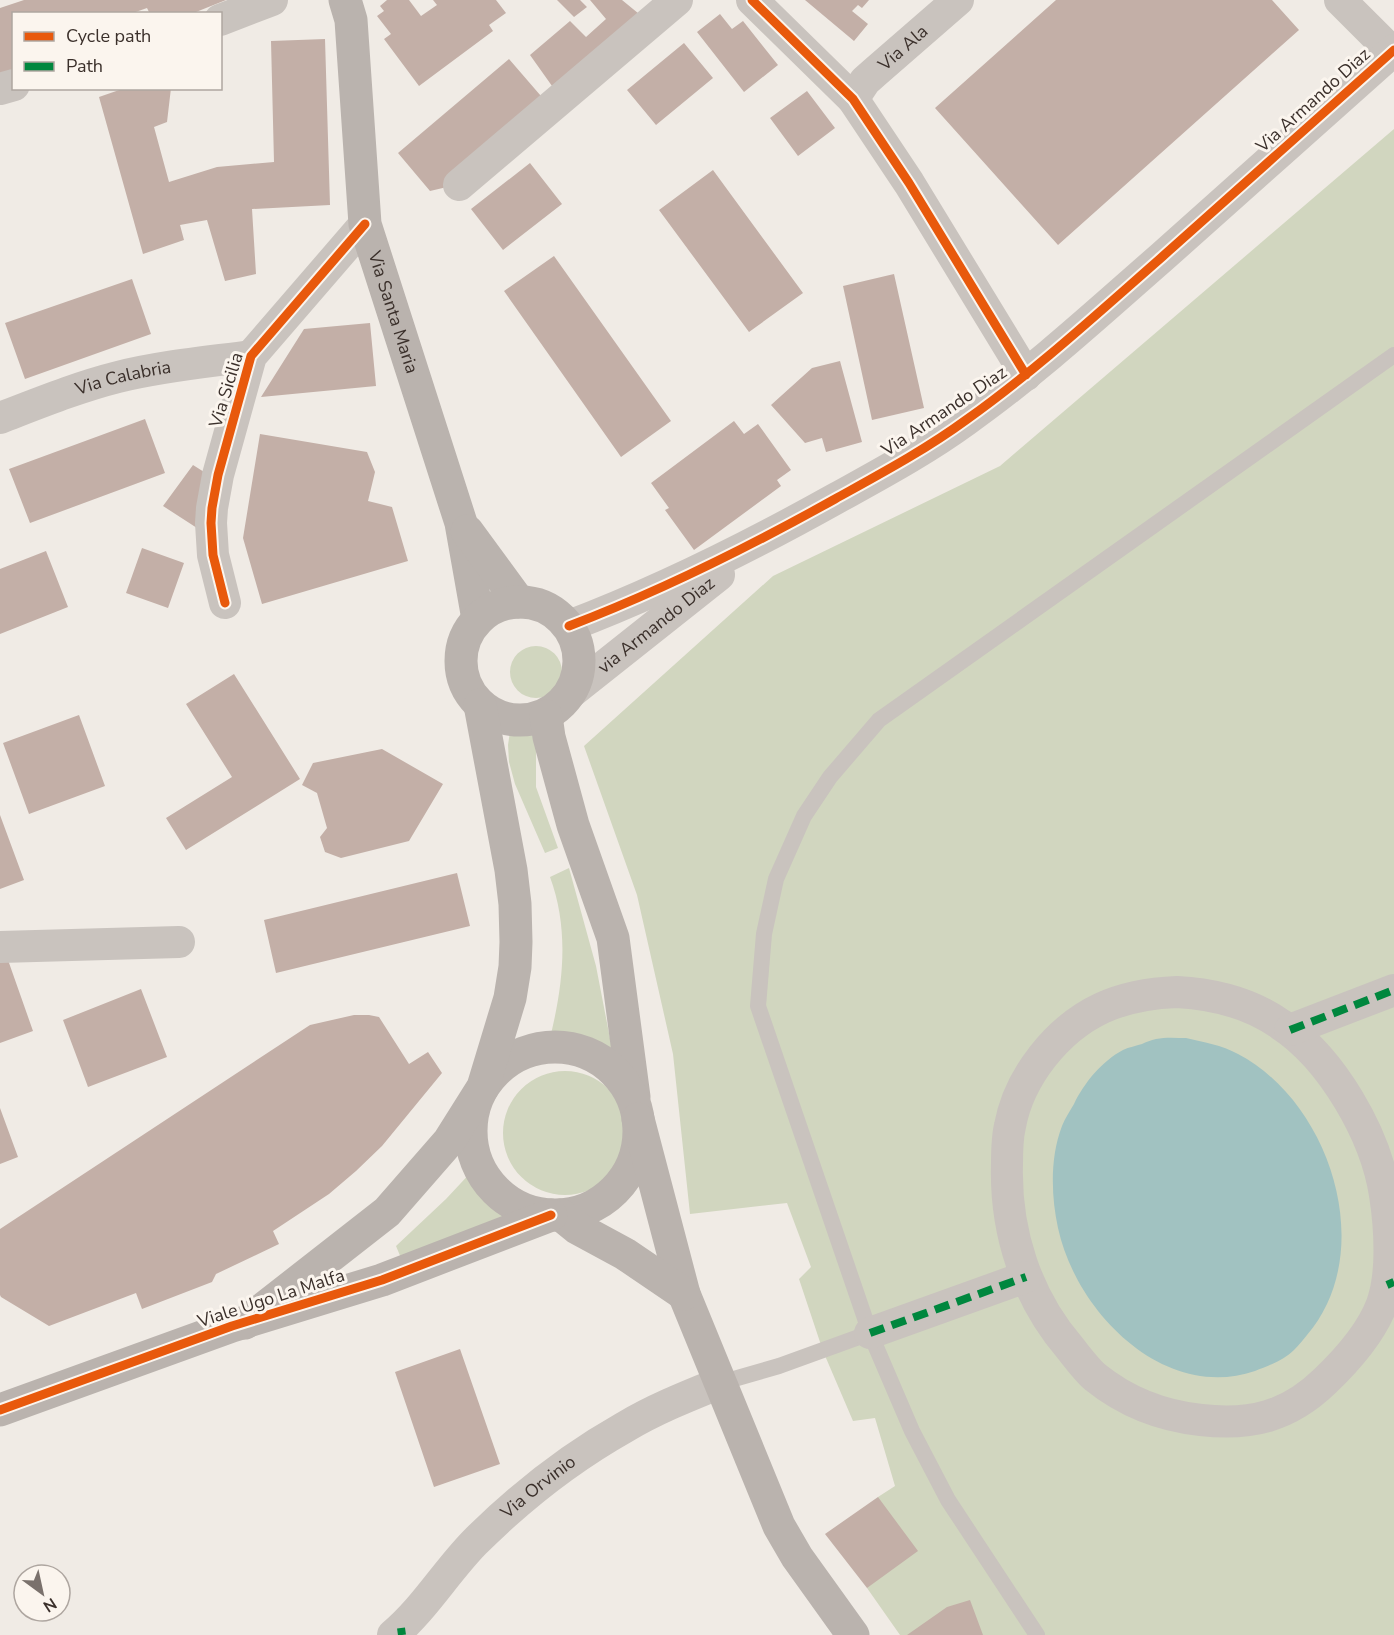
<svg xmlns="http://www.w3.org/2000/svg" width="1394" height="1635" viewBox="0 0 1394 1635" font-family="'Nunito Sans',sans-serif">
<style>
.green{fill:#d1d6bf}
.water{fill:#a1c2c1}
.building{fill:#c3afa7}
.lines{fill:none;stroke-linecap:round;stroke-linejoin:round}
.lane{stroke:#c9c3be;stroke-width:16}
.street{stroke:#c9c3be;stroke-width:32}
.secondary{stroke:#bab3ae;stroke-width:33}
.quiet{stroke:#00873e;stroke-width:8;stroke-dasharray:15 8;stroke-linecap:butt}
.cycleway-casing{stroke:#fbf5ee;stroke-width:13}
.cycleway{stroke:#e8590c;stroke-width:9}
.labels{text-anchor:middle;stroke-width:6;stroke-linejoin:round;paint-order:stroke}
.street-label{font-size:18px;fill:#3b302b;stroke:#fbf5ee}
</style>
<rect width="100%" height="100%" fill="#f0ebe5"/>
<path class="green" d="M1394,129V1635H900L867,1588L878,1497L895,1486L875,1418L853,1421L823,1351L799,1279L811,1267L787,1203L690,1214L673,1054L637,895L584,746L773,576L1000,466Z
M510 672a26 26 0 1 1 52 0a26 26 0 1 1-52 0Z
M511,725L536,726V787L558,848L545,853L515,784L509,762L508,745Z
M569,868L596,966L613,1054L580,1044L549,1042C563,987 570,931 550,877Z
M503 1133a62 62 0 1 1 124 0a62 62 0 1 1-124 0Z
M474,1169C485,1190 496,1202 514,1216L401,1258L396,1246L446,1199Z"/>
<path class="water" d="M1186,1038C1203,1042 1222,1045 1238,1054C1330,1102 1379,1251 1307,1335C1303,1340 1299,1345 1294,1350C1284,1360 1268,1366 1255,1371C1164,1402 1076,1312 1058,1228C1051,1196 1050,1157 1062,1126C1065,1118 1070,1111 1074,1104C1084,1083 1102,1061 1123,1050C1129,1047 1136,1046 1142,1044C1146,1042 1151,1040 1156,1039C1166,1037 1176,1038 1186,1038Z"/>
<path class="building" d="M24,0H226L191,14H150L147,8L130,14H14V72L0,76V8Z
M387,0H409L421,16L437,5L433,0H496L506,13L489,25L493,31L419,86L384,39L391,34L377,16L384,11L380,6Z
M557,0H580L587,7L574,17Z
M590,0H622L644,18L557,93L530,55L570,21L586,37L606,19Z
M805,0H869L862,8L858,5L852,11L868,24L854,41Z
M1056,0H1272L1299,30L1058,245L935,108Z
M720,14L732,29L743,21L778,65L744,92L697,32Z
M325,39L330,205L252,209L256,274L225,281L207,220L180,225L184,240L143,254L99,97L125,88H171L167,122L154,127L169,182L217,167L274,162L271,41Z
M684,43L713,78L656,125L627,90Z
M509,59L547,103L447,187L430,191L398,153Z
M807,91L835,128L798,156L770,118Z
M530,163L562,204L503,250L471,209Z
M713,170L803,293L749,332L659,210Z
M554,256L671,421L621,457L504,291Z
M894,274L924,408L872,420L843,286Z
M132,279L151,334L25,379L5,323Z
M370,323L376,386L261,397L304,329Z
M840,361L862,442L826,452L822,438L805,443L771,405L812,368Z
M145,419L165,473L30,523L9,469Z
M734,421L744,434L758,424L791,470L777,480L781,486L694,550L665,510L669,508L651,483Z
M260,434L367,452L375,472L368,501L392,507L408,561L262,604L243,538Z
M193,465L212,477L197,528L163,506Z
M142,548L184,563L168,608L126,593Z
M46,551L68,607L0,634V569Z
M234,674L300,779L186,850L166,818L232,777L186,704Z
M79,715L105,786L29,814L3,743Z
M382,749L443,784L409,841L341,858L325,852L320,837L327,828L317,793L302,785L313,763Z
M0,815L24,880L0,889Z
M457,873L470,926L276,973L264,920Z
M8,960L33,1031L0,1043V963Z
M141,989L167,1057L88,1087L63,1020Z
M354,1015H369L379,1017L409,1064L428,1052L442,1073L382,1146L356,1171L329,1194L273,1231L279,1244L216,1274L212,1282L142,1309L136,1293L49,1326L1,1297L0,1295V1229L310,1025Z
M0,1108L18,1157L0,1164Z
M460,1349L500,1464L434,1487L395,1372Z
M878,1497L918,1551L867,1588L825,1534Z
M970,1600L983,1635H907L947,1607Z"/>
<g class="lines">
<path class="lane" d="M720,1383L779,1366L870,1333
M1037,1635L948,1500L912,1431L870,1333L758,1006L764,934L776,879L804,816L830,777L879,720L1394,355"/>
<g class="street">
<path d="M752,0L853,99L909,183L1026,375"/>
<path d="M1340,0L1392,52"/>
<path d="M220,20L272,0"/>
<path d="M0,89L14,85"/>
<path id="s1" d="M853,99L865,81L874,73L958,0"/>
<path d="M459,185L677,0"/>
<path id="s2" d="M0,418C39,403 78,387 118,377C162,366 207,362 251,356"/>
<path d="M225,603L213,555L211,523L212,508L218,475L251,356L365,224"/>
<path d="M569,626C661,591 749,547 835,499C880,474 925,450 966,420C1035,371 1098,313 1162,257C1239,188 1317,119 1394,50"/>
<path id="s3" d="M569,694L719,575"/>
<path d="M0,947L179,942"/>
<path d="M1177,992C1214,994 1250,1003 1280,1024C1332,1058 1376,1135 1385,1195C1390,1227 1393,1273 1382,1304C1371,1333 1347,1360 1325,1381C1289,1416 1251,1426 1201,1420C1163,1416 1126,1402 1095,1377C1086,1369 1078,1358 1070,1348C1026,1297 1005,1231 1007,1164C1007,1151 1007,1138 1010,1126C1019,1077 1057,1029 1102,1008C1126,997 1152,993 1177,992Z"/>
<path d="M1290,1030L1394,990"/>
<path d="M870,1333L1026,1277"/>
<path id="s4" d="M393,1635C424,1609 445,1573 474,1543C519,1498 570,1458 625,1427C655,1409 688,1396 720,1383"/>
</g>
<g class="secondary">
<path id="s5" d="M345,0L351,20L365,224L461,523L478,619"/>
<path d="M467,531L519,602"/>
<circle cx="520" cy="661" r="59"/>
<path d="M546,716L549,737L573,825L613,938L634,1097"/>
<circle cx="555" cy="1131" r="84"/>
<path d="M638,1119L684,1294L779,1526L797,1557L853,1635"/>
<path d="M561,1215L577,1228L625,1254L684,1294"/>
<path d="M245,1323L387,1212L449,1141L483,1087L510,998L515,967L516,942L515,904L511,870L480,705"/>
<path d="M0,1410L232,1326L382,1280L551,1215"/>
</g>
<path class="quiet" d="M1290,1030L1394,990
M1387,1285L1394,1282
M870,1333L1026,1277
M401,1628L402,1635"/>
<g class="cycleway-casing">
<path id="cycleway" d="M752,0L853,99L909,183L1026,375
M225,603L213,555L211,523L212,508L218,475L251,356L365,224
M569,626C661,591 749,547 835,499C880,474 925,450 966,420C1035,371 1098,313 1162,257C1239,188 1317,119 1394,50
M0,1410L232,1326L382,1280L551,1215"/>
</g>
<use href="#cycleway" class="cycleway"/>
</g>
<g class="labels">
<g class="street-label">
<text dy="6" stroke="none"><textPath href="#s1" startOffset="72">Via Ala</textPath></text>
<text transform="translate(1313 100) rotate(-42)" y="6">Via Armando Diaz</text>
<text dy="6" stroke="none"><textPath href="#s5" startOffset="318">Via Santa Maria</textPath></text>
<text dy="6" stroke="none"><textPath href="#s2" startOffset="130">Via Calabria</textPath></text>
<text transform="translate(226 390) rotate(-73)" y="6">Via Sicilia</text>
<text transform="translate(944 411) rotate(-34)" y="6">Via Armando Diaz</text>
<text dy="6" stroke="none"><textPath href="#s3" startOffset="111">via Armando Diaz</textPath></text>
<text transform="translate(271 1298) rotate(-18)" y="6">Viale Ugo La Malfa</text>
<text dy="6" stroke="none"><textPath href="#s4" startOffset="208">Via Orvinio</textPath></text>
</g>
</g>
<rect x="12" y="12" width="210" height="78" fill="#fbf5ee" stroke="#aea6a0" stroke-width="1.5"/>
<rect x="24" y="32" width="30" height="9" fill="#e8590c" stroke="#aea6a0" stroke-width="1.5"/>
<text x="66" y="42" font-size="18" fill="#3b302b">Cycle path</text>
<rect x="24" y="62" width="30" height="9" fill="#00873e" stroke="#aea6a0" stroke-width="1.5"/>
<text x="66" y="72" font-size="18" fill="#3b302b">Path</text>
<g transform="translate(42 1593) rotate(147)"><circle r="28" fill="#fbf5ee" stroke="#aea6a0" stroke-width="1.5"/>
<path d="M0-4.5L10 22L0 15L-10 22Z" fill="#7a716c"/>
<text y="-9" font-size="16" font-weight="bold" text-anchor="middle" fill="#3b302b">N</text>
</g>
</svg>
